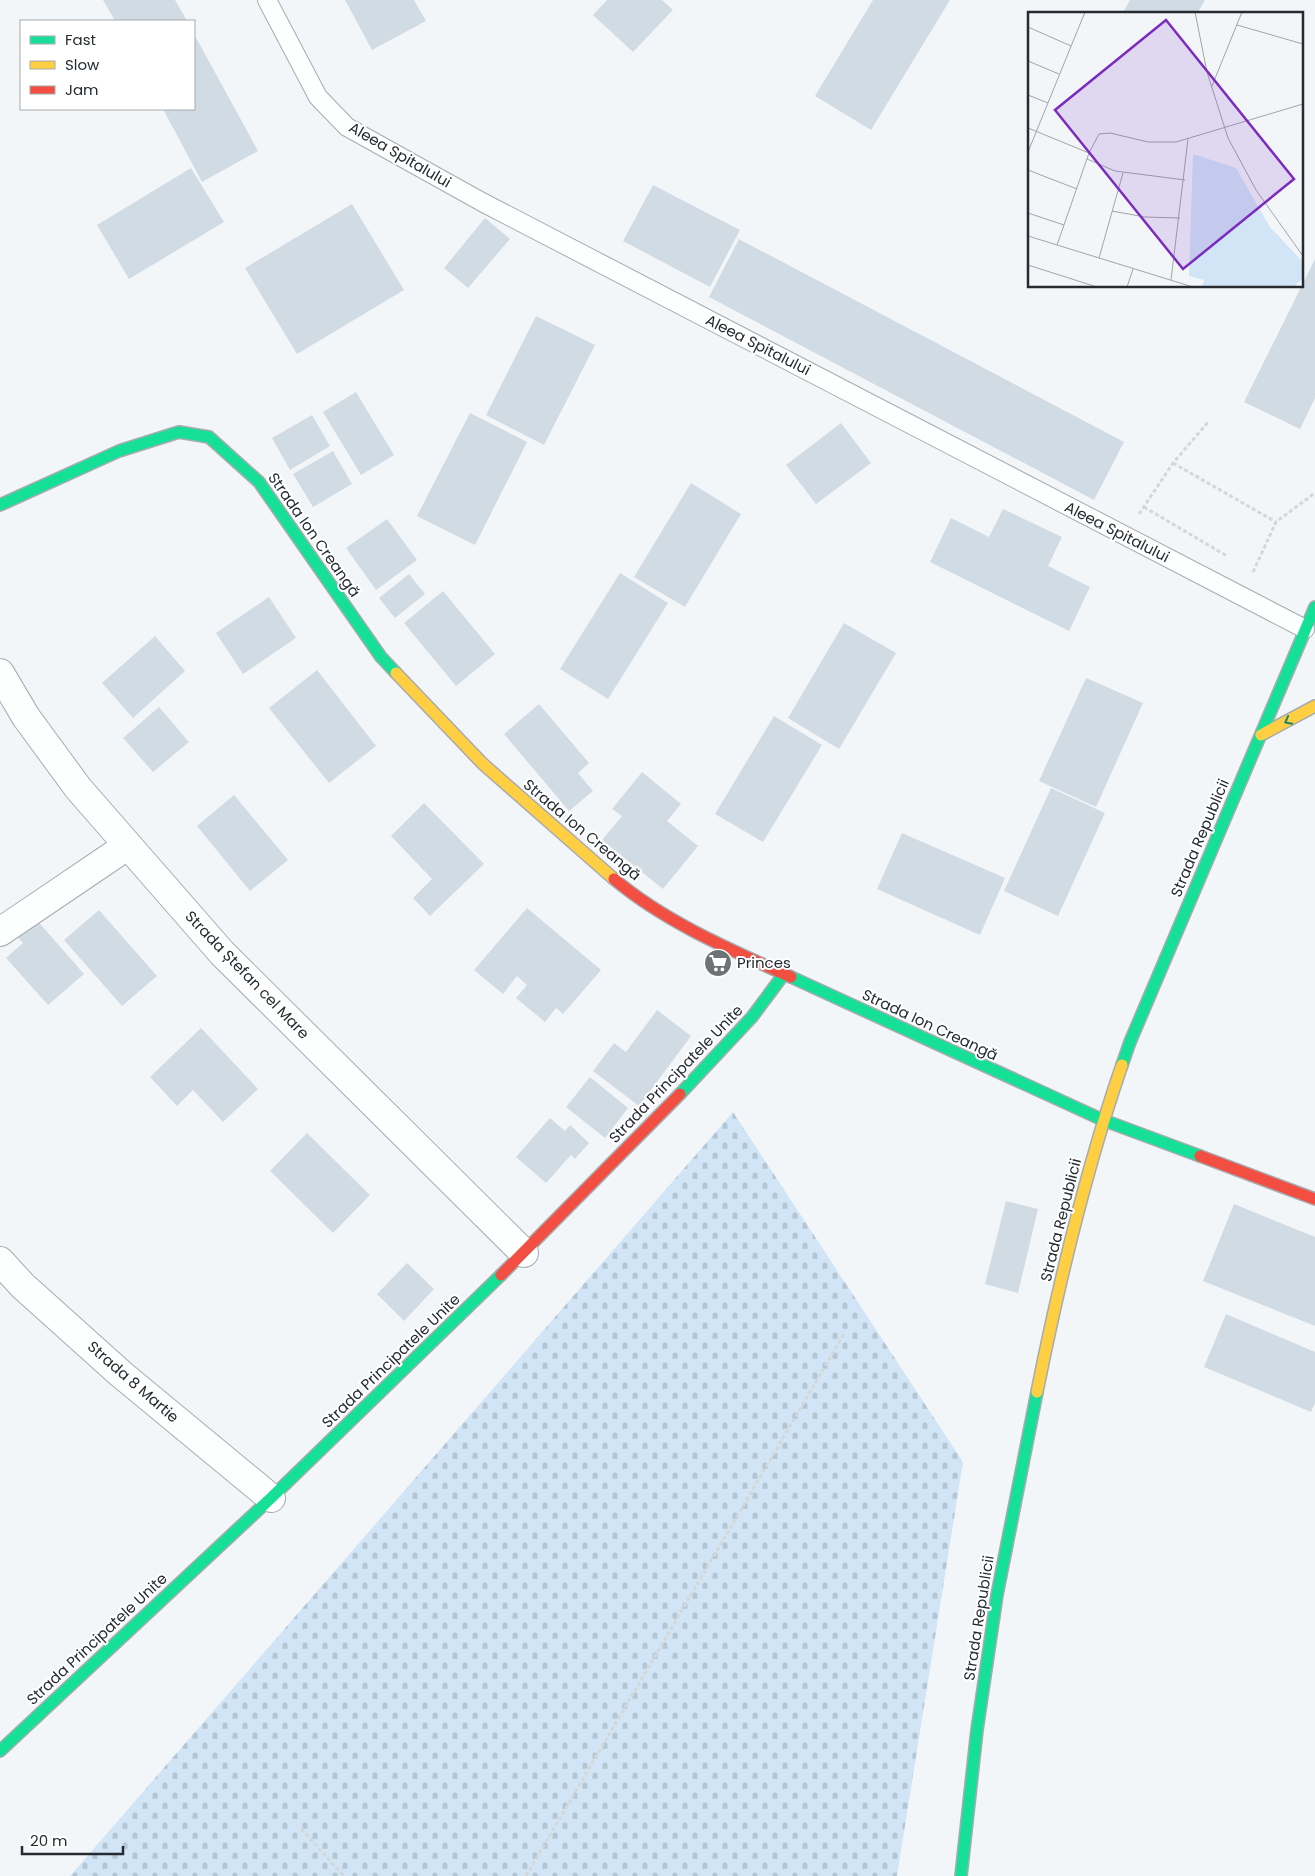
<svg xmlns="http://www.w3.org/2000/svg" width="1315" height="1876" viewBox="0 0 1315 1876" font-family="Poppins,sans-serif">
<style>
.cemetery{fill:url(#cemetery-stones)}
.building{fill:#d1dbe4}
.lines{fill:none;stroke-linecap:round;stroke-linejoin:round}
.lane-casing{stroke:#a7abaf;stroke-width:20}
.street-casing{stroke:#a7abaf;stroke-width:30}
.fast-casing{stroke:#a7abaf;stroke-width:14}
.slow-casing{stroke:#a7abaf;stroke-width:14}
.jam-casing{stroke:#a7abaf;stroke-width:14}
.path{stroke:#d5d7d7;stroke-width:3;stroke-dasharray:4 2.5;stroke-linecap:butt}
.lane{stroke:#fdfefe;stroke-width:18}
.street{stroke:#fdfefe;stroke-width:28}
.fast{stroke:#16e098;stroke-width:11}
.slow{stroke:#ffcf43;stroke-width:11}
.jam{stroke:#f24e42;stroke-width:11}
.oneway{stroke:#1e8664}
.labels{text-anchor:middle;stroke-width:4;stroke-linejoin:round;paint-order:stroke}
.street-label{font-size:15px;fill:#252b30;stroke:#fff}
.poi-label{font-size:15px;fill:#252b30;stroke:#fff;text-anchor:start}
.inset-road{fill:none;stroke:#a1a5a9;stroke-width:1}
.view{fill:#7b2cbf;fill-opacity:0.15;stroke:#7b2cbf;stroke-width:2.5}
.inset-edge{fill:none;stroke:#252b30;stroke-width:2.5}
</style>
<defs>
<pattern id="cemetery-stones" width="16" height="16" patternUnits="userSpaceOnUse" patternTransform="scale(1.25)"><rect width="16" height="16" fill="#d2e5f6"/><path d="M2 7V4a2 2 0 0 1 4 0v3zM10 15v-3a2 2 0 0 1 4 0v3z" fill="#b4c5d3"/></pattern>
</defs>
<rect width="100%" height="100%" fill="#f3f6f9"/>
<path class="cemetery" d="M733,1112L963,1462L897,1876H70Z"/>
<path class="building" d="M103,0H175L187,21H115Z
M345,0H414L426,21L372,50Z
M607,0H662L673,10L633,52L593,15Z
M873,0H950L871,130L815,96Z
M1130,0H1205L1197,14H1122Z
M194,34L258,151L202,182L163,109H194Z
M191,168L224,222L129,279L97,225Z
M653,185L740,230L710,287L623,241Z
M352,204L404,290L297,354L245,268Z
M485,218L510,239L468,288L444,268Z
M739,239L1124,442L1094,500L709,297Z
M1315,259V398L1300,429L1244,402Z
M536,316L595,345L544,445L486,415Z
M356,392L394,455L361,475L323,412Z
M470,413L527,442L475,545L417,516Z
M312,415L330,446L290,470L272,438Z
M841,423L871,463L816,504L786,465Z
M333,451L352,484L313,507L293,474Z
M691,483L741,514L685,607L634,577Z
M1003,509L1062,537L1048,566L1090,587L1069,631L930,562L951,518L989,537Z
M387,519L417,560L376,590L346,548Z
M620,573L668,603L608,699L560,669Z
M409,574L425,594L395,618L379,598Z
M443,591L495,654L456,686L404,623Z
M269,597L296,638L243,674L216,633Z
M844,623L896,653L839,749L788,718Z
M155,636L185,671L133,718L102,683Z
M317,670L376,746L329,783L269,708Z
M1086,678L1143,703L1096,807L1039,781Z
M539,704L589,763L578,773L593,791L569,811L504,734Z
M159,707L189,742L153,772L123,738Z
M774,716L822,745L763,842L715,814Z
M642,772L681,804L667,821L698,846L663,889L602,840L622,816L612,809Z
M1051,788L1105,813L1058,916L1004,891Z
M234,795L288,860L250,891L197,826Z
M424,803L484,864L430,916L413,898L432,879L391,836Z
M902,833L1005,878L980,935L877,889Z
M527,908L601,970L563,1014L556,1008L545,1022L516,998L527,985L517,976L503,994L474,970Z
M99,910L157,976L122,1006L64,940Z
M34,917L84,974L48,1005L6,958L23,943L15,934Z
M657,1010L691,1036L639,1106L593,1071L614,1043L626,1052Z
M201,1028L258,1089L223,1122L193,1090L177,1106L150,1077Z
M590,1077L628,1108L605,1138L566,1107Z
M550,1118L565,1131L570,1125L589,1143L575,1159L571,1155L546,1183L516,1157Z
M307,1133L370,1195L333,1233L270,1171Z
M1006,1201L1038,1209L1018,1293L985,1284Z
M1234,1204L1315,1237V1326L1203,1281Z
M407,1263L434,1289L404,1321L377,1294Z
M1226,1314L1315,1352V1403L1311,1412L1204,1367Z"/>
<g class="lines">
<g class="lane-casing">
<path id="lane" d="M267,0L318,97L347,127L482,202L1305,629"/>
</g>
<g class="street-casing">
<path id="street" d="M0,673L26,717L78,788L222,953L524,1253
M0,932L127,846
M0,1261L23,1286L121,1374L271,1498"/>
</g>
<g class="fast-casing">
<path id="fast" d="M0,505L119,451L179,432L209,437L259,482L381,657L396,673
M791,977L1103,1120L1200,1156
M1122,1065L1130,1042L1315,607
M680,1094L752,1017L784,974
M0,1751L271,1498L501,1275
M961,1876L977,1730L997,1595L1037,1392"/>
</g>
<g class="slow-casing">
<path id="slow" d="M396,673L483,764L614,879
M1261,735L1315,706
M1037,1392C1059,1282 1085,1172 1122,1065"/>
</g>
<g class="jam-casing">
<path id="jam" d="M614,879C665,922 731,950 791,977
M1200,1156L1315,1199
M501,1275L680,1094"/>
</g>
<path class="path" d="M1173,463L1276,522
M1144,507L1227,556
M1139,514L1173,463L1209,421
M1253,572L1276,522L1315,493
M301,1829L344,1876
M526,1876L844,1334"/>
<use href="#lane" class="lane"/>
<use href="#street" class="street"/>
<use href="#fast" class="fast"/>
<use href="#slow" class="slow"/>
<use href="#jam" class="jam"/>
</g>
<defs><path id="oneway-chevron" d="M-2-3.5L2.5 0L-2 3.5" fill="none" stroke-width="1.6" stroke-linecap="round" stroke-linejoin="round" transform="scale(1.25)"/></defs>
<use class="oneway" href="#oneway-chevron" transform="translate(1288 721) rotate(152)"/>
<defs>
<g id="supermarket-disc" transform="scale(1.4375)"><circle r="9.5" fill="#6d7276" stroke="#fff"/><path d="M-6-5.5h2.5l.6 2H6L4.5 2H-2.5L-4.4-4H-6ZM-1.5 3.2a1.3 1.3 0 1 0 .1 0ZM3 3.2a1.3 1.3 0 1 0 .1 0Z" fill="#fff"/></g>
</defs>
<g fill-rule="evenodd">
<use href="#supermarket-disc" x="718" y="963"/>
</g>
<g class="labels">
<g class="street-label">
<text transform="translate(400 155) rotate(30)" y="5">Aleea Spitalului</text>
<text transform="translate(758 345) rotate(27)" y="5">Aleea Spitalului</text>
<text transform="translate(1117 532) rotate(27)" y="5">Aleea Spitalului</text>
<text transform="translate(314 535) rotate(55)" y="5">Strada Ion Creangă</text>
<text transform="translate(582 830) rotate(40)" y="5">Strada Ion Creangă</text>
<text transform="translate(1200 838) rotate(-67)" y="5">Strada Republicii</text>
<text transform="translate(247 975) rotate(46)" y="5">Strada Ștefan cel Mare</text>
<text transform="translate(930 1025) rotate(25)" y="5">Strada Ion Creangă</text>
<text transform="translate(676 1074) rotate(-46)" y="5">Strada Principatele Unite</text>
<text transform="translate(1061 1220) rotate(-76)" y="5">Strada Republicii</text>
<text transform="translate(391 1361) rotate(-44)" y="5">Strada Principatele Unite</text>
<text transform="translate(133 1382) rotate(41)" y="5">Strada 8 Martie</text>
<text transform="translate(979 1618) rotate(-81)" y="5">Strada Republicii</text>
<text transform="translate(97 1639) rotate(-43)" y="5">Strada Principatele Unite</text>
</g>
<g class="poi-label">
<text x="737" y="968">Princes</text>
</g>
</g>
<g transform="translate(1028 12)">
<rect width="275" height="275" fill="#f3f6f9"/>
<path d="M165,142L208,156L242,215L275,250V266L266,275H174L176,268L161,264Z" fill="#d2e5f6"/>
<path class="inset-road" d="M167,0L179,60L200,126L228,178L275,244M209,13L275,32M0,15L43,34M0,49L31,62M184,74L214,0M0,83L20,91M0,116L61,141M0,140L57,0M59,147L87,159L157,168M0,158L49,177M84,199L117,205L152,206M0,201L36,213M0,224L165,275M29,233L61,141L71,122L82,121L120,130H148L275,92M71,246L95,161M0,253L69,275M143,268L160,127M99,275L105,257"/>
<path class="view" d="M138,8L266,167L155,257L27,98Z"/>
<rect width="275" height="275" class="inset-edge"/>
</g>
<rect x="20" y="20" width="175" height="90" fill="#ffffff" stroke="#a8aaac"/>
<rect x="30" y="36" width="25" height="8" fill="#16e098" stroke="#a8aaac"/>
<text x="65" y="45" font-size="15" fill="#252b30">Fast</text>
<rect x="30" y="61" width="25" height="8" fill="#ffcf43" stroke="#a8aaac"/>
<text x="65" y="70" font-size="15" fill="#252b30">Slow</text>
<rect x="30" y="86" width="25" height="8" fill="#f24e42" stroke="#a8aaac"/>
<text x="65" y="95" font-size="15" fill="#252b30">Jam</text>
<path d="M22 1846v8h101v-8" fill="none" stroke="#252b30" stroke-width="2.5"/>
<text x="30" y="1846" font-size="15" fill="#252b30" stroke="#ffffff" stroke-width="4" paint-order="stroke">20 m</text>
</svg>
